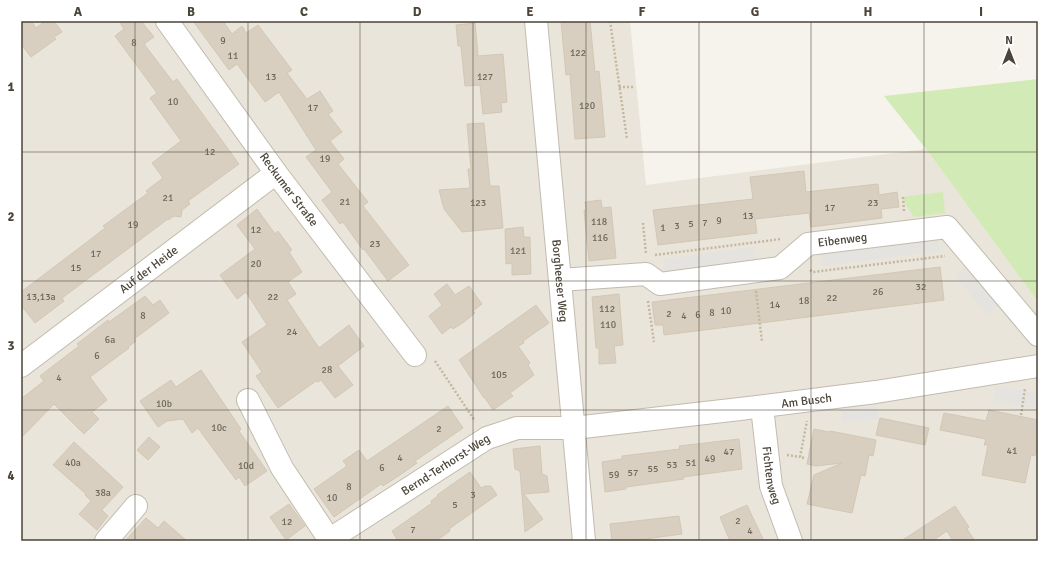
<svg xmlns="http://www.w3.org/2000/svg" width="1059" height="562" viewBox="0 0 1059 562" font-family="Signika,sans-serif">
<style>
.residential{fill:#eae5da}
.green{fill:#d2eab5}
.parking{fill:#e5e3e0}
.building{fill:#d8cfc1;stroke:#d3c7b4}
.lines{fill:none;stroke-linecap:round;stroke-linejoin:round}
.minor-casing{stroke:#c2bbae;stroke-width:24}
.path{stroke:#c4b79f;stroke-width:2.5;stroke-dasharray:2 2;stroke-linecap:butt}
.minor{stroke:#fff;stroke-width:22}
.grid{fill:none;stroke:#4b4439;stroke-width:1;stroke-opacity:0.55}
.labels{text-anchor:middle;stroke-width:4;stroke-linejoin:round;paint-order:stroke}
.number-label{font-size:10px;fill:#6e675b}
.street-label{font-size:12px;fill:#4b4439;stroke:#fff}
.neatline{fill:none;stroke:#4b4439;stroke-width:1.5}
.grid-label{font-size:13px;text-anchor:middle;font-weight:bold;fill:#4b4439}
</style>
<rect width="100%" height="100%" fill="#f6f3ec"/>
<path class="residential" d="M21,21H630L646,185L926,149L1038,302V541H21Z"/>
<path class="green" d="M1038,79V302L926,149L884,96Z
M943,192L945,213L914,217L901,197Z"/>
<path class="parking" d="M938,237L940,251L823,266L821,251Z
M754,247L755,262L665,273L663,259Z
M966,266L998,306L987,315L955,275Z
M995,386L1038,393V408L993,402Z
M877,407L878,419L842,422L841,410Z"/>
<path class="building" d="M21,21H31L36,28L45,21H54L62,32L54,37L56,39L31,57L21,44Z
M119,21H141L154,37L144,44L173,82L177,79L239,164L188,201L190,204L182,210L181,217L174,216L168,220V219L62,298L64,301L35,323L21,305V292L87,242L105,228L103,226L148,193L146,191L163,178L152,163L181,141L150,98L157,93L115,36L124,29Z
M193,21H223L232,34L242,26L246,33L258,25L292,70L287,73L307,99L320,91L333,111L328,114L342,132L330,141L344,159L338,164L368,202L363,206L409,265L388,281L364,249L363,250L343,222L340,224L322,200L332,192L306,157L316,150L279,92L265,102L237,64L229,70Z
M561,21H590L595,72L599,71L605,137L575,139L570,74L566,75Z
M475,23L478,56L503,54L507,102L501,103L502,112L483,114L480,85L465,86L461,46H458L456,25Z
M484,123L490,186H499L503,228L462,232L444,209L439,190L470,188L468,169H471L467,124Z
M804,171L806,192L878,184L879,195L897,192L899,207L881,209L882,218L811,227L809,213L755,219L757,233L658,245L653,210L753,199L750,177Z
M601,200L602,208L611,207L616,258L589,261L584,210H586L585,202Z
M257,209L275,234L278,231L292,250L289,252L302,272L288,282L296,294L287,300L319,348L349,325L364,346L338,366L353,385L335,398L321,380L318,382L316,381L278,408L256,376L262,372L242,342L267,325L246,292L237,299L220,275L255,249L237,225Z
M523,227L524,237H530L531,274L512,275V263L506,264L505,229Z
M940,267L944,300L664,335L663,325H655L652,302Z
M447,284L455,295L469,286L482,304L473,311L475,313L464,322L453,329L451,327L442,334L429,316L442,305L434,294Z
M619,294L623,345L614,346L616,363L599,364V348H596L592,297Z
M145,296L153,305L160,300L169,313L134,339L136,341L128,347L129,348L90,377L107,400L92,412L99,419L84,434L54,404L21,438V399L44,381L40,376L79,346L77,344L108,320L109,322Z
M536,305L549,323L523,341L524,343L518,346L530,363L528,365L534,375L510,393L513,396L493,410L485,398H484L459,360Z
M201,370L241,429L239,431L267,471L245,486L239,477L236,480L198,428L192,433L183,419L167,421L158,427L140,401L171,380L176,387Z
M448,406L463,428L415,461L417,463L400,475L383,486L381,484L334,517L314,489L347,466L343,461L359,450L367,461Z
M989,410L1038,420V443L1035,456L1031,455L1025,483L982,475L988,445H984L986,439L940,430L944,413L986,421Z
M880,418L929,428L925,445L876,435Z
M814,429L829,432L830,431L876,440L873,456L869,455L865,476L861,475L852,513L807,504L814,475L842,463L816,466L807,464Z
M149,437L160,447L148,460L137,450Z
M739,439L742,469L683,477L684,479L626,487V489L605,492L602,462L622,459V456L680,449L679,446Z
M74,442L123,487L102,510L108,516L97,530L79,514L91,501L85,495L86,494L53,465Z
M540,446L542,474L547,476L549,492L524,494L543,519L525,532L520,471L515,469L513,449Z
M470,472L481,488L485,486H491L497,495L449,529L450,531L436,541H398L392,531L432,503L431,501L438,496L437,495Z
M289,504L305,526L286,540L270,517Z
M747,505L764,541H730L720,517Z
M955,506L969,527L967,529L975,541H953L947,531L932,541H901Z
M679,516L682,534L630,541H612L610,524Z
M146,518L158,528L164,521L187,541H125Z"/>
<g class="lines">
<g class="minor-casing">
<g id="minor">
<path id="s1" d="M167,21L276,173L415,355"/>
<path id="s2" d="M536,21L584,541"/>
<path id="s3" d="M560,280L646,274L660,284L780,268L808,244L947,227L1038,335"/>
<path id="s4" d="M21,366L276,173"/>
<path d="M248,400L282,468L329,539"/>
<path id="s5" d="M762,407L771,486L791,541"/>
<path d="M106,541L136,506"/>
<path id="s6" d="M327,541L487,438L517,428H574L740,409L876,392L1038,366"/>
</g>
</g>
<path class="path" d="M610,21L627,139
M619,87H634
M903,197L904,212
M643,223L646,254
M655,255L781,239
M810,270L813,272L945,256
M756,291L762,342
M648,301L654,342
M435,361L475,421
M1021,415L1025,389
M787,455L800,457
M804,458L800,457L807,421"/>
<use href="#minor" class="minor"/>
</g>
<path class="grid" d="M135,21V541M248,21V541M360,21V541M473,21V541M586,21V541M699,21V541M811,21V541M924,21V541M21,152H1038M21,281H1038M21,410H1038"/>
<g class="labels">
<g class="number-label">
<text x="223" y="44">9</text>
<text x="134" y="46">8</text>
<text x="578" y="56">122</text>
<text x="233" y="59">11</text>
<text x="271" y="80">13</text>
<text x="485" y="80">127</text>
<text x="173" y="105">10</text>
<text x="587" y="109">120</text>
<text x="313" y="111">17</text>
<text x="210" y="155">12</text>
<text x="325" y="162">19</text>
<text x="168" y="201">21</text>
<text x="345" y="205">21</text>
<text x="478" y="206">123</text>
<text x="873" y="206">23</text>
<text x="830" y="211">17</text>
<text x="748" y="219">13</text>
<text x="719" y="224">9</text>
<text x="599" y="225">118</text>
<text x="705" y="226">7</text>
<text x="691" y="227">5</text>
<text x="133" y="228">19</text>
<text x="677" y="229">3</text>
<text x="663" y="231">1</text>
<text x="256" y="233">12</text>
<text x="600" y="241">116</text>
<text x="375" y="247">23</text>
<text x="518" y="254">121</text>
<text x="96" y="257">17</text>
<text x="256" y="267">20</text>
<text x="76" y="271">15</text>
<text x="921" y="290">32</text>
<text x="878" y="295">26</text>
<text x="41" y="300">13,13a</text>
<text x="273" y="300">22</text>
<text x="832" y="301">22</text>
<text x="804" y="304">18</text>
<text x="775" y="308">14</text>
<text x="607" y="312">112</text>
<text x="726" y="314">10</text>
<text x="712" y="316">8</text>
<text x="669" y="317">2</text>
<text x="698" y="318">6</text>
<text x="143" y="319">8</text>
<text x="684" y="319">4</text>
<text x="608" y="328">110</text>
<text x="292" y="335">24</text>
<text x="110" y="343">6a</text>
<text x="97" y="359">6</text>
<text x="327" y="373">28</text>
<text x="499" y="378">105</text>
<text x="59" y="381">4</text>
<text x="164" y="407">10b</text>
<text x="219" y="431">10c</text>
<text x="439" y="432">2</text>
<text x="1012" y="454">41</text>
<text x="729" y="455">47</text>
<text x="400" y="461">4</text>
<text x="710" y="462">49</text>
<text x="73" y="466">40a</text>
<text x="691" y="466">51</text>
<text x="672" y="468">53</text>
<text x="246" y="469">10d</text>
<text x="382" y="471">6</text>
<text x="653" y="472">55</text>
<text x="633" y="476">57</text>
<text x="614" y="478">59</text>
<text x="349" y="490">8</text>
<text x="103" y="496">38a</text>
<text x="473" y="498">3</text>
<text x="332" y="501">10</text>
<text x="455" y="508">5</text>
<text x="738" y="524">2</text>
<text x="287" y="525">12</text>
<text x="413" y="533">7</text>
<text x="750" y="534">4</text>
</g>
<g class="street-label">
<text dy="4" stroke="none"><textPath href="#s1" startOffset="208">Reckumer Straße</textPath></text>
<text dy="4" stroke="none"><textPath href="#s3" startOffset="296">Eibenweg</textPath></text>
<text dy="4" stroke="none"><textPath href="#s4" startOffset="160">Auf der Heide</textPath></text>
<text dy="4" stroke="none"><textPath href="#s2" startOffset="261">Borgheeser Weg</textPath></text>
<text dy="4" stroke="none"><textPath href="#s6" startOffset="513">Am Busch</textPath></text>
<text dy="4" stroke="none"><textPath href="#s6" startOffset="141">Bernd-Terhorst-Weg</textPath></text>
<text dy="4" stroke="none"><textPath href="#s5" startOffset="69">Fichtenweg</textPath></text>
</g>
</g>
<rect width="1059" height="562" fill="none" stroke="#ffffff" stroke-width="44"/>
<g transform="translate(1009 50)" stroke="#ffffff" stroke-width="3" paint-order="stroke">
<path d="M0-3L7 15L0 10L-7 15Z" fill="#4b4439"/>
<text y="-6" font-size="11" font-weight="bold" text-anchor="middle" fill="#4b4439">N</text>
</g>
<rect x="22" y="22" width="1015" height="518" class="neatline"/>
<g class="grid-label">
<text x="78" y="16">A</text>
<text x="191" y="16">B</text>
<text x="304" y="16">C</text>
<text x="417" y="16">D</text>
<text x="530" y="16">E</text>
<text x="642" y="16">F</text>
<text x="755" y="16">G</text>
<text x="868" y="16">H</text>
<text x="981" y="16">I</text>
<text x="11" y="91">1</text>
<text x="11" y="221">2</text>
<text x="11" y="350">3</text>
<text x="11" y="480">4</text>
</g>
</svg>
